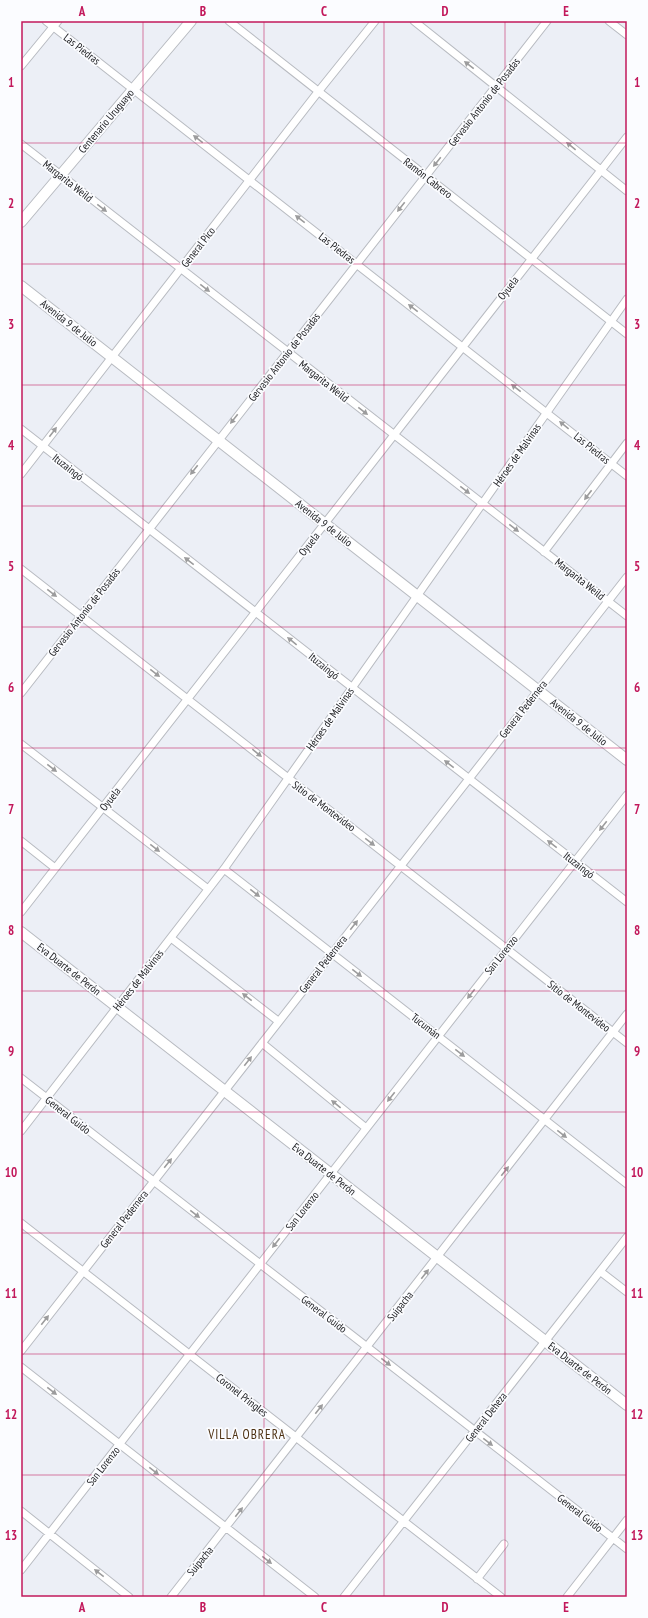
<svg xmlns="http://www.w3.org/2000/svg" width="648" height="1618" viewBox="0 0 648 1618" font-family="'PT Sans Narrow',sans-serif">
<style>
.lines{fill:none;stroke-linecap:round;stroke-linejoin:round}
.street-casing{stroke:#b8bbc1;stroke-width:9}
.secondary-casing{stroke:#b8bbc1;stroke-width:12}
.street{stroke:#fff;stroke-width:7}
.secondary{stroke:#fff;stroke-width:10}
.oneway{fill:#9c9c9d}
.grid{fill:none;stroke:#c2185b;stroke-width:1;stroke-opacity:0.55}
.labels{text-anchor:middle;stroke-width:3.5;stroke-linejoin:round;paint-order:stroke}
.street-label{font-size:11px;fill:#222326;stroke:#fbfcff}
.quarter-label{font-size:13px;letter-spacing:1px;fill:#4d3113;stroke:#fbfcff}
.neatline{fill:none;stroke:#c2185b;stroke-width:1.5}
.grid-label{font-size:13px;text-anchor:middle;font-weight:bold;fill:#c2185b}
</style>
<rect width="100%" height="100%" fill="#eceff6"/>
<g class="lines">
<g class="street-casing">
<path id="street" d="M46,21L627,476
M229,21L627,334
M414,21L627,191
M609,21L627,35
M21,66L58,21
M21,144L627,616
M21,429L627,902
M21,474L318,92L375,21
M544,552L627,443
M21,569L627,1043
M21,693L547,21
M21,744L208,889
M21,841L55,868
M224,869L627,1184
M21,912L627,137
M171,938L278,1021
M262,1043L366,1128
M21,1078L627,1549
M21,1131L224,869L627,299
M21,1223L501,1597
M601,1272L627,1292
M21,1351L627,577
M21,1367L315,1597
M21,1511L129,1597
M21,1570L627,795
M477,1579L504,1544
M171,1597L627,1014
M344,1597L627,1237
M567,1597L627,1520"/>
</g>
<g class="secondary-casing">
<path id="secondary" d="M21,222L191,21
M21,286L627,760
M21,932L627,1405"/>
</g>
<use href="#street" class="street"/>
<use href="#secondary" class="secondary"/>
</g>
<defs><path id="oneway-solid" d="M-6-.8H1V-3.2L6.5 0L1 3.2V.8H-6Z"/></defs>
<g class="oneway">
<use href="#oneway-solid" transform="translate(469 65) rotate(-142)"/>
<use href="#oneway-solid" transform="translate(198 139) rotate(-142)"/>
<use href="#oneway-solid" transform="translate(571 146) rotate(-141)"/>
<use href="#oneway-solid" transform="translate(437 162) rotate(129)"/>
<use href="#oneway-solid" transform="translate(401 207) rotate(128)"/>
<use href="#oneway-solid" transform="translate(102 208) rotate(38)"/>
<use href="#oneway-solid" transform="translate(300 219) rotate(-142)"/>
<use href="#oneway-solid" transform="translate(205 288) rotate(38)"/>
<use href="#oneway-solid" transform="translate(413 308) rotate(-142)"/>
<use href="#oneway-solid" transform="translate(516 388) rotate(-142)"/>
<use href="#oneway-solid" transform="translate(363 411) rotate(38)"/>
<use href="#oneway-solid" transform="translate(234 419) rotate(128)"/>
<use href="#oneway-solid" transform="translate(564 425) rotate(-141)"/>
<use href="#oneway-solid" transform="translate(53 432) rotate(-53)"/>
<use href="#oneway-solid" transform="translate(194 470) rotate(128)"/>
<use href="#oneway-solid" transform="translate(465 490) rotate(38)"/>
<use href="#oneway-solid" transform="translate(588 495) rotate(127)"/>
<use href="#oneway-solid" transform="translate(514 528) rotate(38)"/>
<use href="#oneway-solid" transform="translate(189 561) rotate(-142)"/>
<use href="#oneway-solid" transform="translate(52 593) rotate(38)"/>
<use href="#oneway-solid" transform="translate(292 641) rotate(-141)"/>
<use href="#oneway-solid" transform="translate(155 673) rotate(38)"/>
<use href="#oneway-solid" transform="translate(257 753) rotate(39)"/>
<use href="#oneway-solid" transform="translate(449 764) rotate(-142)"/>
<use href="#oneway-solid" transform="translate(52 768) rotate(38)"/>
<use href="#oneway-solid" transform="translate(603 826) rotate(128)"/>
<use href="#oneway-solid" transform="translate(370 842) rotate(37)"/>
<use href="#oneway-solid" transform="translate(552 844) rotate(-142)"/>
<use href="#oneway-solid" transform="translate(155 848) rotate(38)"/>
<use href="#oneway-solid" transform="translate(255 893) rotate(38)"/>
<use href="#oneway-solid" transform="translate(354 925) rotate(-52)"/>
<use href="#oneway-solid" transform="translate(357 973) rotate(38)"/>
<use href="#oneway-solid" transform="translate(471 994) rotate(128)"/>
<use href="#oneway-solid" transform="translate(247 997) rotate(-142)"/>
<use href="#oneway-solid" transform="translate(460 1053) rotate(38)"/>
<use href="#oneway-solid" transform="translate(248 1061) rotate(-52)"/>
<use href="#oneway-solid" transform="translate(391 1097) rotate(128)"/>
<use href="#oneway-solid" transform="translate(336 1104) rotate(-141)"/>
<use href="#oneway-solid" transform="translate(562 1134) rotate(38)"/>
<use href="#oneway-solid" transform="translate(168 1163) rotate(-51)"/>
<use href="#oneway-solid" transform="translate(505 1171) rotate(-52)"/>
<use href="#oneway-solid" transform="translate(195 1214) rotate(38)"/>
<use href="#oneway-solid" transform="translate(276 1243) rotate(128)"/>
<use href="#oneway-solid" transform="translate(425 1274) rotate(-52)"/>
<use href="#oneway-solid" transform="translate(45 1320) rotate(-52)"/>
<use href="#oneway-solid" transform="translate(386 1362) rotate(38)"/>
<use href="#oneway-solid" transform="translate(52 1391) rotate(38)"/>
<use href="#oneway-solid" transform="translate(319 1409) rotate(-52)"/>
<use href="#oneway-solid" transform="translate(488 1442) rotate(38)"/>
<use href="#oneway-solid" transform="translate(154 1471) rotate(38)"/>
<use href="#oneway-solid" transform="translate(239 1512) rotate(-52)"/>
<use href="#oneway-solid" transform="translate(267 1560) rotate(38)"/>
<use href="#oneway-solid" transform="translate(99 1573) rotate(-142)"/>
</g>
<path class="grid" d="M143,21V1597M264,21V1597M384,21V1597M505,21V1597M21,143H627M21,264H627M21,385H627M21,506H627M21,627H627M21,748H627M21,870H627M21,991H627M21,1112H627M21,1233H627M21,1354H627M21,1475H627"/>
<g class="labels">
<g class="street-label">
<text transform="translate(82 49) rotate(38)" y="4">Las Piedras</text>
<text transform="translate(484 102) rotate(-52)" y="4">Gervasio Antonio de Posadas</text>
<text transform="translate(106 121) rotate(-50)" y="4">Centenario Uruguayo</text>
<text transform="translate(428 178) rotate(38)" y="4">Ramón Cabrero</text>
<text transform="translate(68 181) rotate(38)" y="4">Margarita Weild</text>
<text transform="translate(198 247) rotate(-52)" y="4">General Pico</text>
<text transform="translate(337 248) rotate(38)" y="4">Las Piedras</text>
<text transform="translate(508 288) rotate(-52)" y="4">Oyuela</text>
<text transform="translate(69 323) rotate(38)" y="4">Avenida 9 de Julio</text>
<text transform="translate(284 357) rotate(-52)" y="4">Gervasio Antonio de Posadas</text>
<text transform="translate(324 381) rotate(38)" y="4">Margarita Weild</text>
<text transform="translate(592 448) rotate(39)" y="4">Las Piedras</text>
<text transform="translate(517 455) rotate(-55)" y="4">Héroes de Malvinas</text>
<text transform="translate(68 467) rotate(38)" y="4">Ituzaingó</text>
<text transform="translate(324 523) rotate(38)" y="4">Avenida 9 de Julio</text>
<text transform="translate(309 544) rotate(-52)" y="4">Oyuela</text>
<text transform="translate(580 579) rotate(38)" y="4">Margarita Weild</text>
<text transform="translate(84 612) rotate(-52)" y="4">Gervasio Antonio de Posadas</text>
<text transform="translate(324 666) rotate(39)" y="4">Ituzaingó</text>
<text transform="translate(523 709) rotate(-52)" y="4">General Pedernera</text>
<text transform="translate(330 719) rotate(-55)" y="4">Héroes de Malvinas</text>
<text transform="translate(579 722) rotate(38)" y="4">Avenida 9 de Julio</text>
<text transform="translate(110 799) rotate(-52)" y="4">Oyuela</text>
<text transform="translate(324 806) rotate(37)" y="4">Sitio de Montevideo</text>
<text transform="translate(579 865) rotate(38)" y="4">Ituzaingó</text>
<text transform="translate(501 955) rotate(-52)" y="4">San Lorenzo</text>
<text transform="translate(323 964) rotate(-52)" y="4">General Pedernera</text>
<text transform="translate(69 969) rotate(38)" y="4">Eva Duarte de Perón</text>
<text transform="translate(138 980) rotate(-52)" y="4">Héroes de Malvinas</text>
<text transform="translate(579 1006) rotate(38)" y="4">Sitio de Montevideo</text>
<text transform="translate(426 1026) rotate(38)" y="4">Tucumán</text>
<text transform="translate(68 1115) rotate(38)" y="4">General Guido</text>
<text transform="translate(324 1169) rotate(38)" y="4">Eva Duarte de Perón</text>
<text transform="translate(302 1211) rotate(-52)" y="4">San Lorenzo</text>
<text transform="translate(124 1219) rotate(-52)" y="4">General Pedernera</text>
<text transform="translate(400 1306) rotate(-52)" y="4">Suipacha</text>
<text transform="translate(324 1314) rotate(37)" y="4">General Guido</text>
<text transform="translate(580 1368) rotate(38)" y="4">Eva Duarte de Perón</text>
<text transform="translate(242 1395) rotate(38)" y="4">Coronel Pringles</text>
<text transform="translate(486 1417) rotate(-52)" y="4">General Deheza</text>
<text transform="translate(103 1466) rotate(-52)" y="4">San Lorenzo</text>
<text transform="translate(580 1513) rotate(38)" y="4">General Guido</text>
<text transform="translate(200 1561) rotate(-51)" y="4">Suipacha</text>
</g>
<g class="quarter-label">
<text x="247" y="1439">VILLA OBRERA</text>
</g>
</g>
<rect width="648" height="1618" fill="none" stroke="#fbfcff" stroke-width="44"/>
<rect x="22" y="22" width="604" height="1574" class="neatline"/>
<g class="grid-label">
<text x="82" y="16">A</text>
<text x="203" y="16">B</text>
<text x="324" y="16">C</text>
<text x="445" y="16">D</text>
<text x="566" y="16">E</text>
<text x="11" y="87">1</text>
<text x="637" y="87">1</text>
<text x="11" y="208">2</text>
<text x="637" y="208">2</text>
<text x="11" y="329">3</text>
<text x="637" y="329">3</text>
<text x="11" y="450">4</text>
<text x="637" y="450">4</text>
<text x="11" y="571">5</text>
<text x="637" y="571">5</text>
<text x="11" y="692">6</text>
<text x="637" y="692">6</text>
<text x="11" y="814">7</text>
<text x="637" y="814">7</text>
<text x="11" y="935">8</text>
<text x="637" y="935">8</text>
<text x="11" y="1056">9</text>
<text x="637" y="1056">9</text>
<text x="11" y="1177">10</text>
<text x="637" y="1177">10</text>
<text x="11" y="1298">11</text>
<text x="637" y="1298">11</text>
<text x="11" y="1419">12</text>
<text x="637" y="1419">12</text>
<text x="11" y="1540">13</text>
<text x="637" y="1540">13</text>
<text x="82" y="1612">A</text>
<text x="203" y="1612">B</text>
<text x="324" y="1612">C</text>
<text x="445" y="1612">D</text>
<text x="566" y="1612">E</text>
</g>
</svg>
